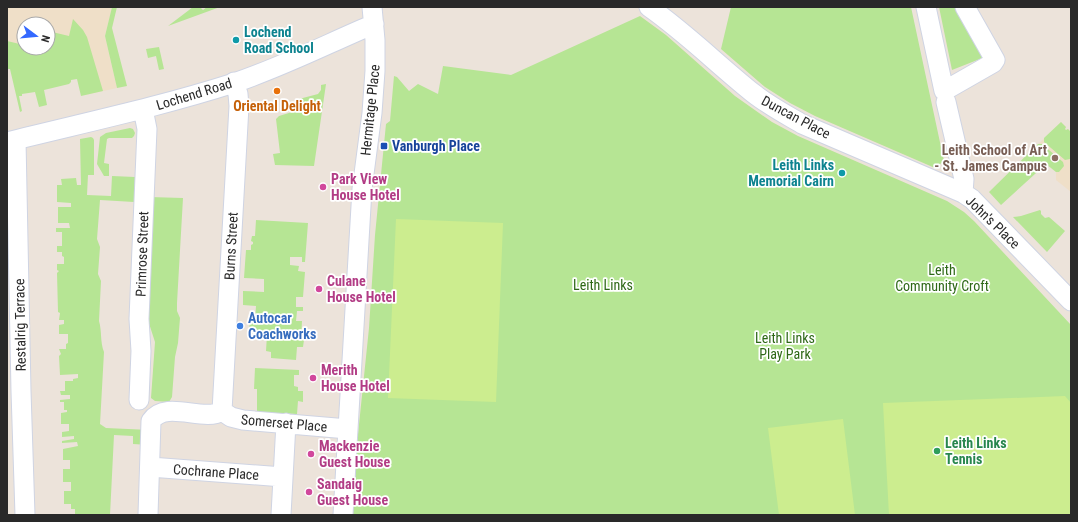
<svg xmlns="http://www.w3.org/2000/svg" width="1078" height="522" viewBox="0 0 1078 522" font-family="'Roboto Condensed',sans-serif">
<style>
.education{fill:#efdfc8;fill-rule:evenodd}
.green{fill:#b6e594}
.pitch{fill:#cced8f}
.lines{fill:none;stroke-linecap:round;stroke-linejoin:round}
.minor-casing{stroke:#cfd4e3;stroke-width:21}
.minor{stroke:#fff;stroke-width:19}
.culture-dot{fill:#0f9aa8;stroke:#fff;stroke-width:1.5}
.food-dot{fill:#e8710a;stroke:#fff;stroke-width:1.5}
.transit-dot{fill:#1a4fb4;stroke:#fff;stroke-width:1.5}
.education-dot{fill:#8d6e63;stroke:#fff;stroke-width:1.5}
.hotel-dot{fill:#d1479c;stroke:#fff;stroke-width:1.5}
.shop-dot{fill:#3f7fe0;stroke:#fff;stroke-width:1.5}
.leisure-dot{fill:#2e9e5b;stroke:#fff;stroke-width:1.5}
.labels{text-anchor:middle;stroke-width:3.5;stroke-linejoin:round;paint-order:stroke}
.culture-label{font-size:14px;font-weight:bold;fill:#0d838f;stroke:#fff;text-anchor:start}
.street-label{font-size:14px;fill:#292929;stroke:#fff}
.food-label{font-size:14px;font-weight:bold;fill:#c56008;stroke:#fff}
.transit-label{font-size:14px;font-weight:bold;fill:#164399;stroke:#fff;text-anchor:start}
.education-label{font-size:14px;font-weight:bold;fill:#785e54;stroke:#fff;text-anchor:end}
.hotel-label{font-size:14px;font-weight:bold;fill:#b23c85;stroke:#fff;text-anchor:start}
.park-label{font-size:14px;fill:#2e6817;stroke:#fff}
.shop-label{font-size:14px;font-weight:bold;fill:#366cbe;stroke:#fff;text-anchor:start}
.leisure-label{font-size:14px;font-weight:bold;fill:#27864d;stroke:#fff;text-anchor:start}
</style>
<rect width="100%" height="100%" fill="#ece3da"/>
<path class="education" d="M7,7H112L105,36L117,88L85,95L75,52L7,69ZM24,24H48V48H24Z
M1061,122L1066,127L1065,129L1066,130L1068,129L1071,132V192L1056,180V172L1031,151Z"/>
<path class="green" d="M112,7H117L112,28L127,86L117,88L105,36Z
M193,7H200L203,10L207,7H220L168,26Z
M731,7H911L944,161L935,168L815,116L790,103L765,87L721,49Z
M939,7H956L985,57L952,70Z
M640,16L666,35L735,96L772,122L798,136L947,201L964,212L974,221L1071,325V515H353L358,434L369,328L375,235L386,124L390,121L394,76L397,77L409,91L418,84L438,94L443,66L511,75Z
M73,19L83,30L87,37L103,91L81,96L77,79L71,80V82L69,84L44,90L47,105L39,107L35,92L22,94V96H19L22,111L20,112L10,69H7V41L24,45V48H48V31L69,36Z
M159,47L164,69L159,70L156,56L148,58L146,49Z
M326,84L314,166L275,165L273,154L280,153L276,119L279,116L302,109L299,99L318,94L321,90V85Z
M1061,122L1066,127L1065,129L1066,130L1068,129L1071,132L1070,159L1065,160L1044,142V138Z
M130,128L133,129L135,133L134,136L132,138H109L107,139L104,163L109,164V176H104L97,164L100,137L106,133Z
M91,137L93,138L94,140V175H88L87,195L111,196L112,176L135,177L134,202L100,200L97,239L100,247L98,274L101,281L99,321C102,331 100,342 104,352L100,424L106,428L150,430L149,445L133,444V436L114,435L110,515H73H75V509H71V504H64V491H71V482H63V469H70V460H63V449L78,446L77,442L62,443V441L74,439V436L62,437V432L69,431V424H61V413L67,412V410H64V402H60V400L70,399V395H61L60,391H65V381H73V379L78,378V374L60,375L59,356L61,354L59,349H66V344L68,343V334H59V325L64,324V320H59L60,313L58,312L57,273L59,271L57,270V264H64V257L62,256V252H57V246H62V232H56V228H70L69,223H58V207H71V203L57,202V185H62L61,179L76,178L77,185H81L80,139Z
M1038,144H1042L1063,162L1064,166L1059,172H1056L1046,164L1001,205L989,192Z
M149,197L183,198L177,303V311L180,318L178,343L175,357L172,397L169,402L155,401L151,398L155,342L144,308Z
M1040,210L1041,211V214L1045,218L1049,217L1065,231L1047,252L1013,217L1021,216Z
M256,220L308,223L305,262H302V257H290V265L299,266L298,271L305,272L303,297H296V307H303V311H297L296,321H302L301,340H304L303,347H297L296,360L271,358V352L266,351L267,335L249,334L250,319L255,320L256,306L243,305V291L264,292V279L244,278L246,250H251V245L253,244V242L251,241L252,236H255Z
M255,368L299,370V375H294V386L298,387V391H303V402L298,401L297,414L257,412V389H254Z"/>
<path class="pitch" d="M396,219L503,223L496,402L388,398Z
M1065,396L1071,403V515H889L883,403Z
M843,419L855,515H779L768,428Z"/>
<g class="lines">
<g class="minor-casing">
<path id="minor" d="M649,7C686,33 718,65 753,93C768,105 785,114 802,124L963,193L972,199L1071,301
M926,7L944,91L993,63L995,60L965,7
M946,102L964,179L963,193
M16,140L21,391L25,515
M7,142C83,123 159,107 234,83C282,67 327,44 374,24
M139,400L141,351L139,319L147,129L143,109
M222,411L239,106L238,94L234,82
M150,467L283,477
M148,515L151,421C166,399 204,423 222,411L231,417L243,420L348,429
M281,515L286,423
M343,515L362,189L372,113L375,71V40L372,7"/>
</g>
<use href="#minor" class="minor"/>
</g>
<g class="culture-dot">
<circle cx="236" cy="40" r="4"/>
<circle cx="842" cy="173" r="4"/>
</g>
<circle class="food-dot" cx="277" cy="91" r="4"/>
<rect class="transit-dot" x="380" y="142" width="8" height="8" rx="2"/>
<circle class="education-dot" cx="1055" cy="158" r="4"/>
<g class="hotel-dot">
<circle cx="323" cy="187" r="4"/>
<circle cx="319" cy="289" r="4"/>
<circle cx="313" cy="378" r="4"/>
<circle cx="311" cy="454" r="4"/>
<circle cx="309" cy="492" r="4"/>
</g>
<circle class="shop-dot" cx="240" cy="326" r="4"/>
<circle class="leisure-dot" cx="937" cy="451" r="4"/>
<g class="labels">
<g class="culture-label">
<text x="244" y="37">Lochend<tspan x="244" dy="16">Road School</tspan></text>
<text x="834" y="170" text-anchor="end">Leith Links<tspan x="834" dy="16">Memorial Cairn</tspan></text>
</g>
<g class="street-label">
<text transform="translate(194 94) rotate(-17)" y="5">Lochend Road</text>
<text transform="translate(370 110) rotate(-84)" y="5">Hermitage Place</text>
<text transform="translate(796 117) rotate(28)" y="5">Duncan Place</text>
<text transform="translate(993 222) rotate(44)" y="5">John's Place</text>
<text transform="translate(231 246) rotate(-87)" y="5">Burns Street</text>
<text transform="translate(142 254) rotate(-88)" y="5">Primrose Street</text>
<text transform="translate(20 325) rotate(-91)" y="5">Restalrig Terrace</text>
<text transform="translate(284 423) rotate(5)" y="5">Somerset Place</text>
<text transform="translate(216 472) rotate(4)" y="5">Cochrane Place</text>
</g>
<g class="food-label">
<text x="277" y="111">Oriental Delight</text>
</g>
<g class="transit-label">
<text x="392" y="151">Vanburgh Place</text>
</g>
<g class="education-label">
<text x="1047" y="155">Leith School of Art<tspan x="1047" dy="16">- St. James Campus</tspan></text>
</g>
<g class="hotel-label">
<text x="331" y="184">Park View<tspan x="331" dy="16">House Hotel</tspan></text>
<text x="327" y="286">Culane<tspan x="327" dy="16">House Hotel</tspan></text>
<text x="321" y="375">Merith<tspan x="321" dy="16">House Hotel</tspan></text>
<text x="319" y="451">Mackenzie<tspan x="319" dy="16">Guest House</tspan></text>
<text x="317" y="489">Sandaig<tspan x="317" dy="16">Guest House</tspan></text>
</g>
<g class="park-label">
<text x="942" y="275">Leith<tspan x="942" dy="16">Community Croft</tspan></text>
<text x="603" y="290">Leith Links</text>
<text x="785" y="343">Leith Links<tspan x="785" dy="16">Play Park</tspan></text>
</g>
<g class="shop-label">
<text x="248" y="323">Autocar<tspan x="248" dy="16">Coachworks</tspan></text>
</g>
<g class="leisure-label">
<text x="945" y="448">Leith Links<tspan x="945" dy="16">Tennis</tspan></text>
</g>
</g>
<rect width="1078" height="522" fill="none" stroke="#292929" stroke-width="16"/>
<g transform="translate(36 36) rotate(106)"><circle r="19" fill="#ffffff" stroke="#a9a9a9"/>
<path d="M0-3L7 15L0 10L-7 15Z" fill="#3469ff"/>
<text y="-6" font-size="11" font-weight="bold" text-anchor="middle" fill="#292929">N</text>
</g>
</svg>
